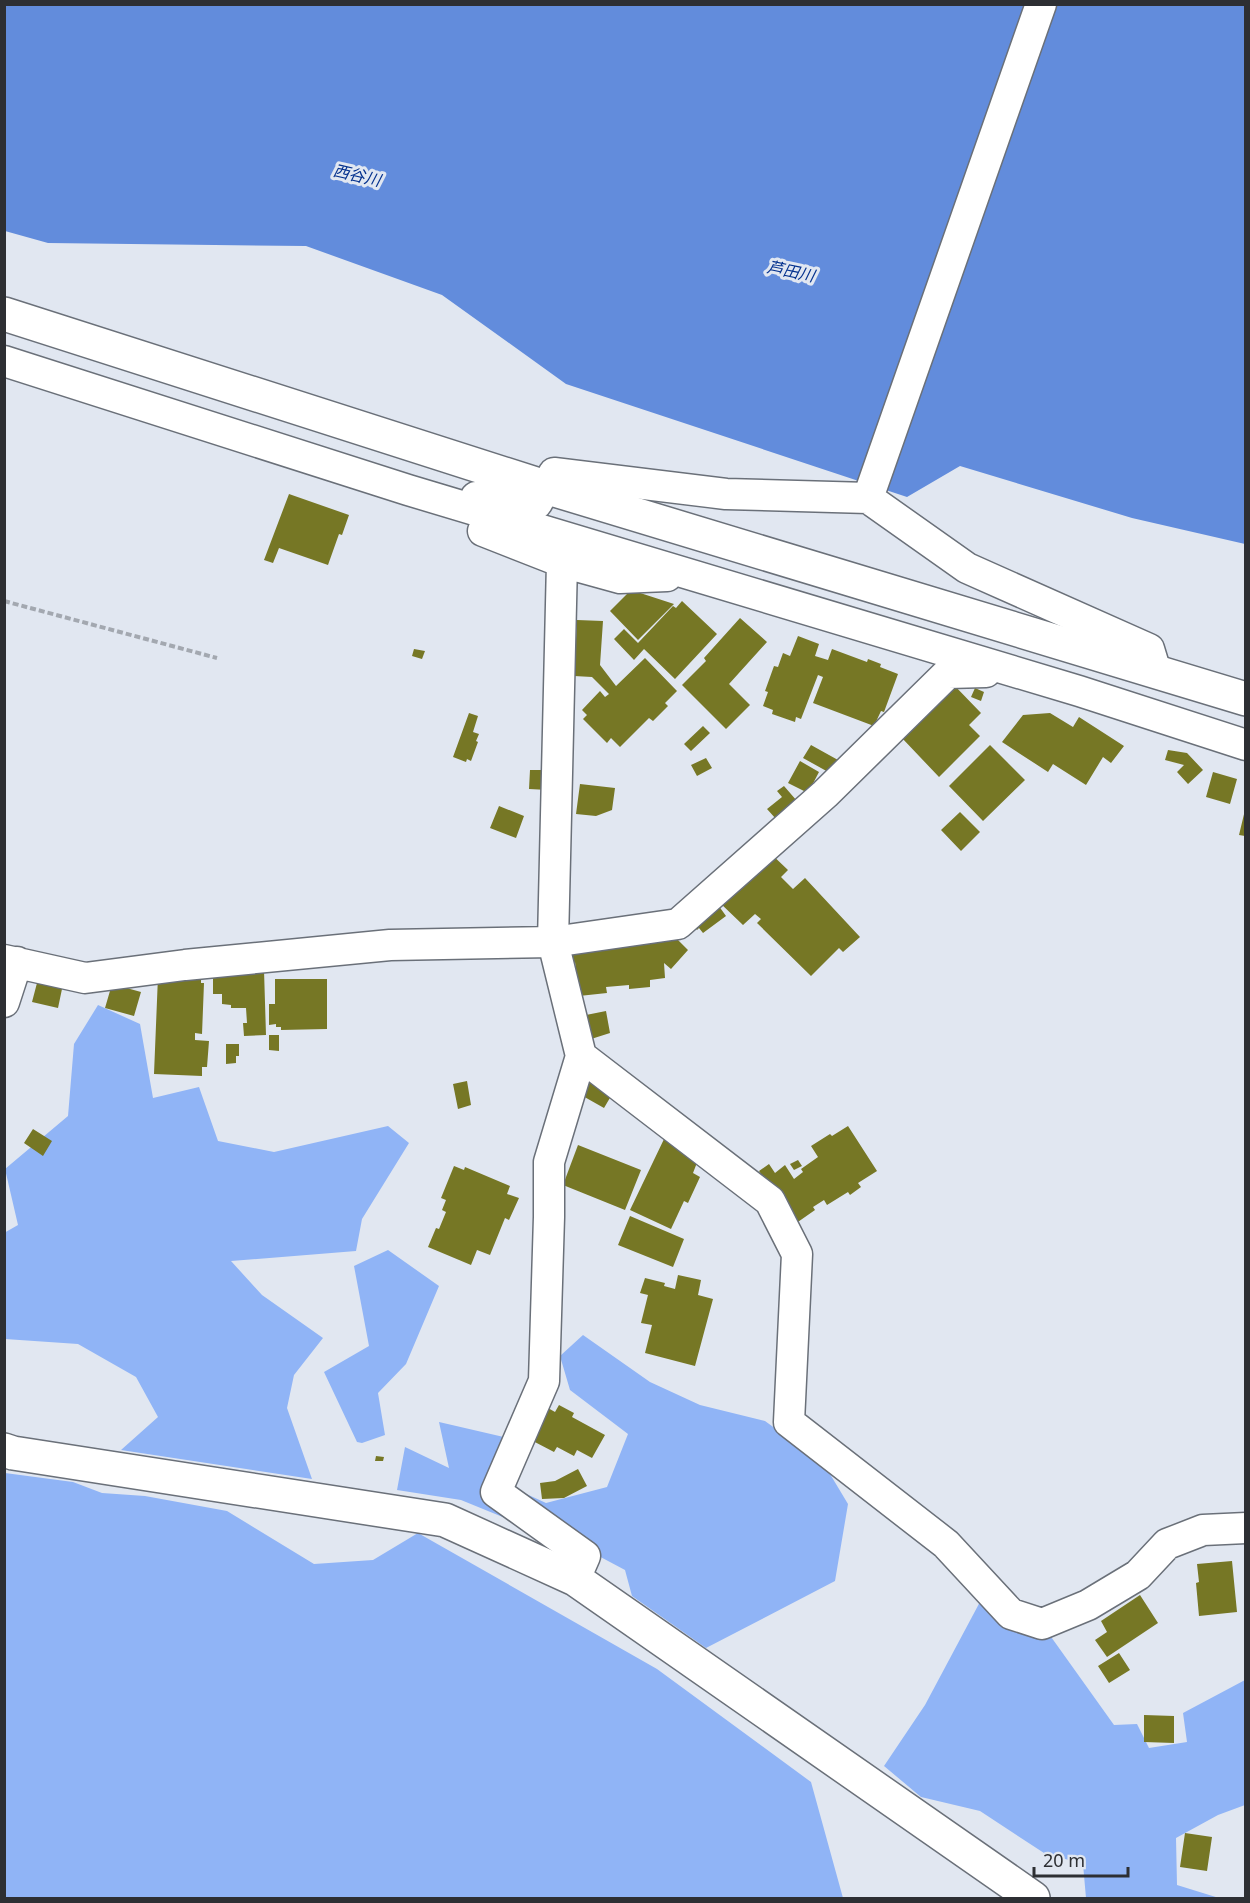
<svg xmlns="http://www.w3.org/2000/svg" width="1250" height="1903" viewBox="0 0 1250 1903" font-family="'Noto Sans','Noto Sans JP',sans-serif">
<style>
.forest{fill:#90b4f6}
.water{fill:#628cdc}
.building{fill:#767725}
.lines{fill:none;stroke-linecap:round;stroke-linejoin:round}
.minor-casing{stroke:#6a7079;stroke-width:33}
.tertiary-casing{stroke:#6a7079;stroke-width:36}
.path{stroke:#a3a8b0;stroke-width:4;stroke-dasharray:6 3;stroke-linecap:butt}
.minor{stroke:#fff;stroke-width:30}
.tertiary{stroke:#fff;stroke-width:33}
.labels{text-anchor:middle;stroke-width:6;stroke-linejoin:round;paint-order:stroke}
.water-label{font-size:16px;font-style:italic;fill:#05328e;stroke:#e1e7f1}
</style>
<rect width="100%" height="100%" fill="#e1e7f1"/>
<path class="forest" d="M98,1005L140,1024L153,1098L199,1087L218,1141L274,1152L388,1126L409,1143L362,1219L356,1251L231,1261L262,1295L323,1338L294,1375L287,1408L312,1479L121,1450L158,1417L136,1377L78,1344L5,1339L4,1233L18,1225L5,1169L68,1116L74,1044Z
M388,1250L439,1286L406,1364L378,1393L385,1435L362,1443L357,1442L324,1372L369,1346L354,1266Z
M583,1335L650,1382L700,1405L765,1421L824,1464L848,1504L835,1581L706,1648L632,1596L625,1570L561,1536L522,1492L546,1503L607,1487L628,1434L570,1390L560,1356Z
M439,1422L508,1438L510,1520L461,1500L397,1490L405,1447L449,1468Z
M5,1473L73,1482L102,1493L145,1496L227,1511L314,1564L373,1560L418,1533L657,1669L811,1782L843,1898H5Z
M981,1600L1049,1634L1114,1725L1137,1724L1149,1748L1187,1742L1183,1713L1245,1680V1805L1218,1815L1176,1838L1177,1885L1219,1898H1086L1083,1864L1044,1853L980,1811L921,1797L884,1766L925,1705Z"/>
<path class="water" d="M4,5H1245V544L1132,518L960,466L907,497L566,384L442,295L306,246L48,243L5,231Z"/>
<path class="building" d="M289,494L349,515L342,535L339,534L328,565L279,548L273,563L264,560Z
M631,590L674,604L638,640L610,611Z
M682,601L717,634L675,679L644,649L634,660L614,639L624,629L638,643L673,606L676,608Z
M740,618L767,642L729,684L750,705L726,729L682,685L706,661L704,658Z
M577,620L603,621L600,665L616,686L645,658L677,691L665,703L668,706L653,721L649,718L620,747L611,738L607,743L583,719L587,715L582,710L600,691L605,697L609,694L592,677L574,676Z
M798,636L819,644L815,656L828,660L832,649L867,662L868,659L881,664L880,667L898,674L884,712L881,711L874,726L813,703L823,677L818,675L801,719L796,717L795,722L772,714L773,710L763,706L768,692L765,691L774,666L778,667L783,653L790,656Z
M414,649L425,651L422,659L412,656Z
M952,683L981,713L969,725L980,736L939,777L901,737Z
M975,688L984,692L981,701L971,697Z
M469,713L478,716L473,732L479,734L476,741L478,742L471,761L467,759L466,762L453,757Z
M1050,713L1073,727L1079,717L1124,746L1111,763L1103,757L1086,785L1053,764L1048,772L1002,742L1023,715Z
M703,726L710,733L691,751L684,744Z
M811,745L838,760L830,773L803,758Z
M990,745L1025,780L983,821L949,786Z
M1168,750L1187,753L1203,770L1188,784L1177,772L1184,765L1165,760Z
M706,758L712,768L697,776L691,765Z
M800,761L819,772L808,793L788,783Z
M530,770H548V790L529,789Z
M1213,772L1237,779L1230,804L1206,797Z
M580,784L615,788L612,810L596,816L576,814Z
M784,786L797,801L776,819L767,809L782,797L777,791Z
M499,806L524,816L516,838L490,828Z
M1245,810V836L1239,835Z
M960,812L980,832L961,851L941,830Z
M768,851L788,870L781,877L793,889L805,878L860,937L843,952L839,948L811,976L757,923L761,919L755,914L743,925L719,902Z
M711,895L726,916L703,933L699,928L697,930L689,919Z
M676,938L688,950L671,969L664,963L665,978L650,980V987L629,989V985L606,987L607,993L579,996L575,962L570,963L568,948Z
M213,970H264L266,1035L244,1036L243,1023H247L246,1008H231V1005L222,1004V994H213Z
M158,976L201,978V983H204L202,1034L195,1033V1040L209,1041L207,1067H202V1076L154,1074Z
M275,979H327V1029L281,1030V1027H276V1024L269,1025V1004H275Z
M37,983L62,989L58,1008L32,1002Z
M112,984L141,992L134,1016L105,1008Z
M606,1011L610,1033L588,1040L581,1016Z
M269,1035H279V1051L269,1050Z
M226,1044H239V1056H236V1063L226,1064Z
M591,1078L614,1091L604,1108L581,1095Z
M467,1081L471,1105L458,1109L453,1084Z
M848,1126L877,1171L858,1183L861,1187L850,1195L848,1192L827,1205L824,1200L813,1207L815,1210L795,1224L759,1171L769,1164L775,1173L785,1165L794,1179L803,1172L801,1169L818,1157L811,1146L830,1134L832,1136Z
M33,1129L52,1141L43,1156L24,1143Z
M665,1137L698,1160L693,1173L700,1177L688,1203L684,1201L671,1229L630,1210Z
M578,1145L641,1170L625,1210L563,1185Z
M798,1160L802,1166L794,1170L790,1164Z
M454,1166L464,1170L465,1167L510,1186L507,1194L519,1198L509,1220L505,1218L490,1255L477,1250L471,1265L428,1247L436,1228L439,1229L446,1212L442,1210L446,1200L441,1198Z
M630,1216L684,1239L673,1267L618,1245Z
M678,1275L701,1280L698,1295L713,1299L695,1366L645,1353L652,1325L641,1323L648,1295L640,1293L645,1278L665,1283L664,1286L675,1289Z
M559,1405L574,1413L572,1417L605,1435L592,1458L577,1450L574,1456L557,1447L554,1452L531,1440L548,1408L555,1412Z
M376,1456L384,1457L383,1461H375Z
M578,1469L587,1486L564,1498L542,1499L540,1483L555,1481Z
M1232,1561L1237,1612L1199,1616L1196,1583L1199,1582L1197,1564Z
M1140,1595L1158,1623L1107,1657L1095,1640L1107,1632L1101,1621Z
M1119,1653L1130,1670L1109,1683L1098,1666Z
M1144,1715L1174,1716V1743L1144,1742Z
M1185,1833L1212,1837L1207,1871L1180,1867Z"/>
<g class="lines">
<g class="minor-casing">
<path id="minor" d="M4,361L408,490L1079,691L1246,745
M476,497L537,503L554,473L726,494L868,498L967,568L1149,649L1156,672
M868,498L1041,4
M483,531L562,562L620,578L667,576
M562,562L553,942L581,1056L770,1201L797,1254L789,1422L946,1544L1011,1614L1042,1624L1088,1605L1138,1575L1167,1544L1203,1530L1246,1528
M4,960L85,978L185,965L390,945L553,942L678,924L825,794L948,673L986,672
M4,1002L17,962
M575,1579L585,1556L496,1492L544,1381L549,1217V1162L581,1056"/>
</g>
<g class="tertiary-casing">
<path id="tertiary" d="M4,314L545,487L1246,699
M4,1450L13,1453L445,1520L575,1579L1033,1898"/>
</g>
<path class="path" d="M4,601L217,658"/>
<use href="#minor" class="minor"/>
<use href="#tertiary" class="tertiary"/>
</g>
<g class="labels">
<g class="water-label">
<text transform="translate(357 175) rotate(13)" y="6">西谷川</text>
<text transform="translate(791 271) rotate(12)" y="6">芦田川</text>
</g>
</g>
<rect width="1250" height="1903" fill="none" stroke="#2d2f33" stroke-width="12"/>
<path d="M1034 1867v9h94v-9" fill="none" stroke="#2d2f33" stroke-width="3"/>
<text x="1043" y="1867" font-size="18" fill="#2d2f33" stroke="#e1e7f1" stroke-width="4.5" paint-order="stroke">20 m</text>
</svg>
